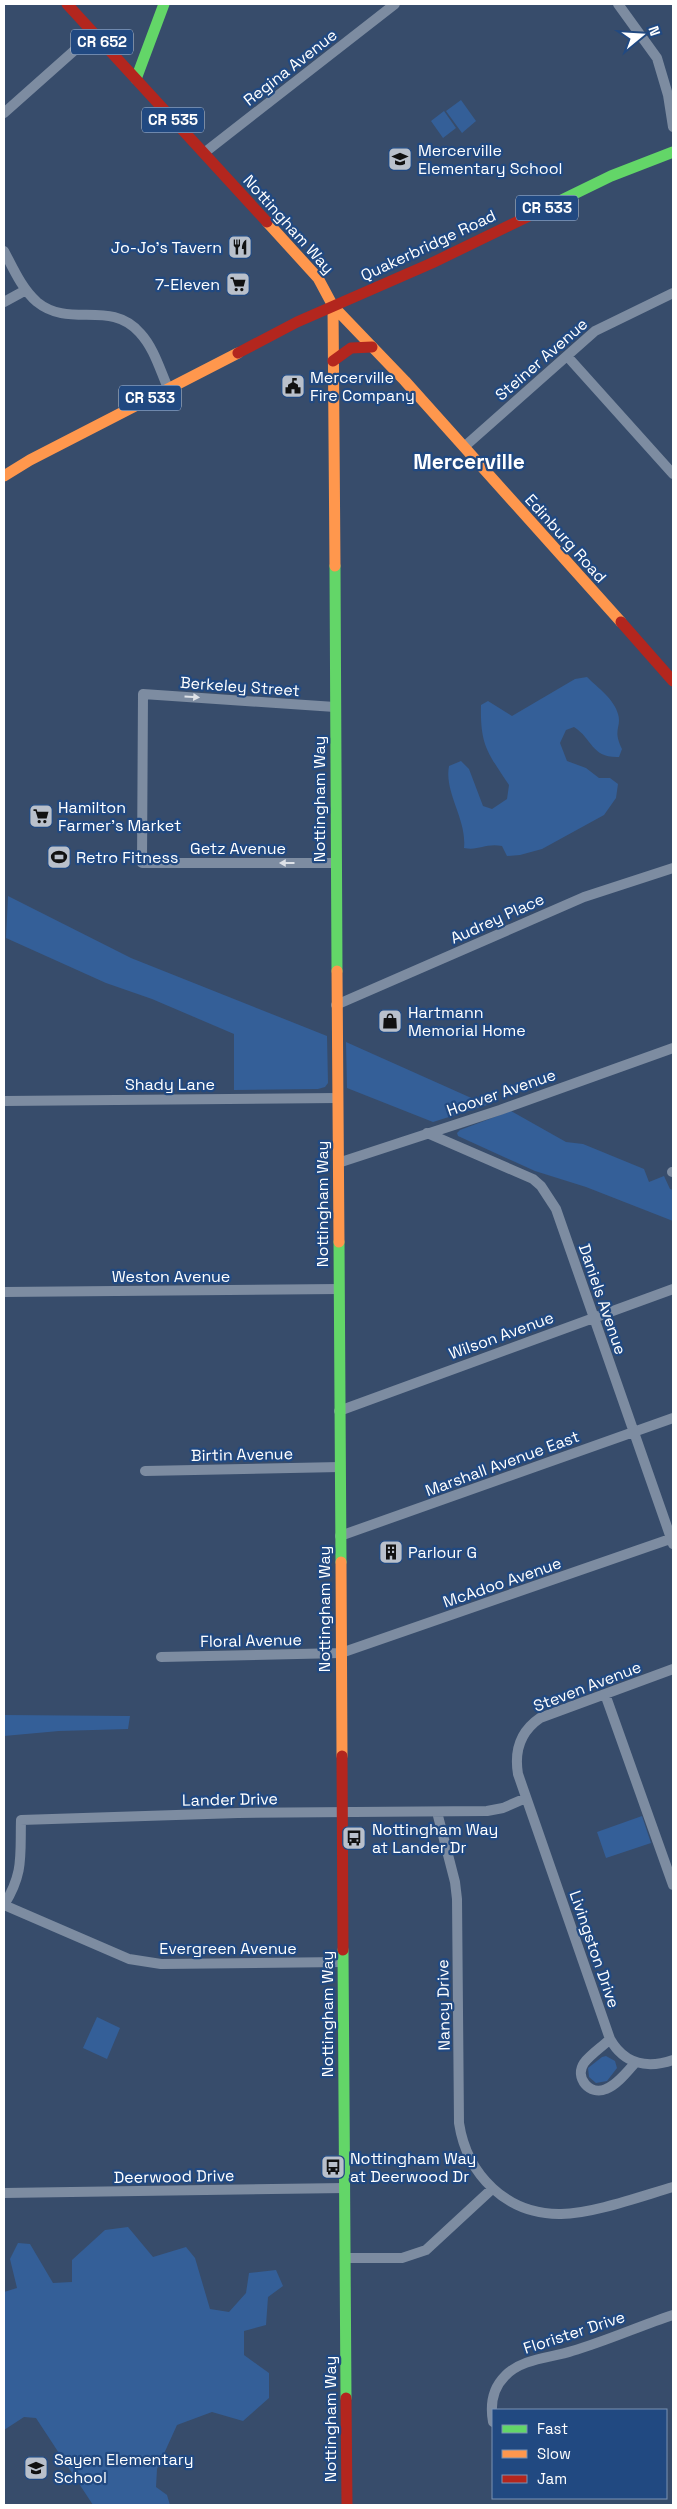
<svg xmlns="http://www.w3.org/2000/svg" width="677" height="2509" viewBox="0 0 677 2509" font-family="'Space Grotesk',sans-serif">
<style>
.green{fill:#345f98}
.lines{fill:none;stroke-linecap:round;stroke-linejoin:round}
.street{stroke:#7d8ca1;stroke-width:10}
.fast{stroke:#63d668;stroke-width:11}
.slow{stroke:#ff974d;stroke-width:11}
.jam{stroke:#b3261e;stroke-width:11}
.oneway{fill:#dee2e8}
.labels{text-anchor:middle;stroke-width:4.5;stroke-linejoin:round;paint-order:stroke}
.shield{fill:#214981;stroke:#bcc8d9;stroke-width:1}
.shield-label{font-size:15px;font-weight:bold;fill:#fff}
.street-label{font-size:16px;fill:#fff;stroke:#214981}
.poi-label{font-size:16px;fill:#fff;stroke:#214981;text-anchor:start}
.district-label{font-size:21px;font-weight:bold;fill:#fff;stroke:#214981}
</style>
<rect width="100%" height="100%" fill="#374c6b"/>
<path class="green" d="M461,100L476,121L462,133L446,111Z
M444,111L456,128L443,138L431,121Z
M587,677C598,688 614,699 618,714C622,728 612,729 622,749L619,757C591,758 593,739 574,727L566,730L560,743L567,761L586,768L599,778H610L618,784L616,798L604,815L542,849L520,855L507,856L502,846C485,843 479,851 464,848C467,819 444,793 449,766L461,761L469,769L483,806L492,809L507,799L509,785C488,753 480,746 481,705L488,701L512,716L575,679Z
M8,896L131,958L327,1036L328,1083L325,1087L318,1089L234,1090V1034L152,999L106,983L6,938Z
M346,1042L487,1105L433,1122L347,1088Z
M511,1111L566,1142L583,1144L644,1169L649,1182L664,1176L670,1189L673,1190V1221L586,1187L535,1171L458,1136L457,1133L460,1130Z
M4,1715L130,1716L128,1729L59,1731L4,1736Z
M642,1816L651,1843L606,1858L597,1832Z
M97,2017L120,2028L107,2059L83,2048Z
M606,2056L615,2061L617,2068L607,2081L596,2083L589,2077L588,2068L602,2057Z
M128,2227L153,2257L186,2247L195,2258L210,2309L229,2312L246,2293L249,2273L276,2270L283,2286L268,2297L266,2325L244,2331V2355L269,2373V2398L243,2421L212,2412L177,2425L157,2469L156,2487L167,2495L170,2505H93L36,2418L24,2417L4,2430V2292L17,2288L10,2259L18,2243L30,2244L53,2283L72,2282V2260L105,2230Z"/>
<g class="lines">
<path class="street" d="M618,4L657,58L668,95L673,127
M4,113L94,33
M204,153L395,4
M4,251C13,268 22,289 37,302C70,329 110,299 140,333C154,348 160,370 168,388
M4,302L26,290
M567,356L673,474
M464,447L595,331L673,293
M335,707L143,694L142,863H335
M336,1005L584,897L673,868
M4,1101L337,1098
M427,1133L533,1179L541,1186L556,1209L673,1544
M338,1163L500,1110L673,1048
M672,1172H673
M4,1292L339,1289
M339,1411L673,1289
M145,1471L340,1467
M340,1536L673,1418
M161,1657L341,1653L673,1538
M673,1669L540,1718C521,1731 514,1750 518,1774L610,2039C624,2064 647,2069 673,2060
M605,1694L673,1885
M437,1812L455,1882L457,1899L459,2123C467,2175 507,2215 561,2214C592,2214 642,2196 673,2187
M4,1905C24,1873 20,1856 21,1820L238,1813L487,1811L503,1808L526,1798
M4,1905L129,1959L161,1964L343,1962
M610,2039C602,2047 591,2054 584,2063C574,2078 590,2096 606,2089C617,2085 627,2072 635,2063
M4,2193L345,2188
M345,2258H402L426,2250L492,2189
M493,2422C490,2405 493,2388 505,2376C522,2358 551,2358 572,2351C607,2341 639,2326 673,2315"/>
<path class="fast" d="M136,79L164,4
M533,214L611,176L673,152
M335,566L337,971
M339,1242L341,1562
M343,1950L346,2398"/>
<path class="slow" d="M267,222L318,278L333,306
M333,306L335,566
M333,306L405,381L621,622
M4,476L30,460L238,353
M337,971L339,1242
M341,1562L342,1756"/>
<path class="jam" d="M67,4L267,222
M238,353L297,322L432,263L533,214
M333,361L351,348L372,347
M621,622L673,681
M342,1756L343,1950
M346,2398L347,2505"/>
</g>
<defs><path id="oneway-solid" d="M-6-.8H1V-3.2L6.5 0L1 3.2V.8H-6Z" transform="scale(1.25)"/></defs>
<g class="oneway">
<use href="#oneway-solid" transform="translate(192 697) rotate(4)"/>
<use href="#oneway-solid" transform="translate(287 863) rotate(180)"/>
</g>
<defs>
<g id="school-square" transform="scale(1.25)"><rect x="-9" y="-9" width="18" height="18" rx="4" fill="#b9c0cb" stroke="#214981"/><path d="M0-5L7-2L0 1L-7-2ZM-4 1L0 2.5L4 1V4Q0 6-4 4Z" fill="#111"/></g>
<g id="restaurant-square" transform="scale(1.25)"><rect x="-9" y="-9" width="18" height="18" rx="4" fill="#b9c0cb" stroke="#214981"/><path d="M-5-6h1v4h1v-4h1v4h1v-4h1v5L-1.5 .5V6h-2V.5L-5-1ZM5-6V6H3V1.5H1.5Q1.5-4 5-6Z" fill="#111"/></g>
<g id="supermarket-square" transform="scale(1.25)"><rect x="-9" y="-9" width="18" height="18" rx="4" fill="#b9c0cb" stroke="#214981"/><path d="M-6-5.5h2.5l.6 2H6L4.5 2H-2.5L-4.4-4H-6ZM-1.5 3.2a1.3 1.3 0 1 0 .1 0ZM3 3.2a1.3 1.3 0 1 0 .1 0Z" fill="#111"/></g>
<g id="civic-square" transform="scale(1.25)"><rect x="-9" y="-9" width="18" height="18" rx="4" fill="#b9c0cb" stroke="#214981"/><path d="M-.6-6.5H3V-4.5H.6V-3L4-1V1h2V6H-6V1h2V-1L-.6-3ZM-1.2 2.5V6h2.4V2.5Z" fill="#111"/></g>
<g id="stadium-square" transform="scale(1.25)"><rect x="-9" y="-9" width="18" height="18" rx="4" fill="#b9c0cb" stroke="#214981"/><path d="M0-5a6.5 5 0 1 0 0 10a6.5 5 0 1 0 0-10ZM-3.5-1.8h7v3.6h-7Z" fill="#111"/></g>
<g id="shop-square" transform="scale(1.25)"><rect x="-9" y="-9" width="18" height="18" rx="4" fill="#b9c0cb" stroke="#214981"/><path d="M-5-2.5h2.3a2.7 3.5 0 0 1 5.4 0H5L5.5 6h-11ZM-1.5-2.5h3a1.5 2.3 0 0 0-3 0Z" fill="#111"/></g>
<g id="building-square" transform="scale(1.25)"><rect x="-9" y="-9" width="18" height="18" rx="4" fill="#b9c0cb" stroke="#214981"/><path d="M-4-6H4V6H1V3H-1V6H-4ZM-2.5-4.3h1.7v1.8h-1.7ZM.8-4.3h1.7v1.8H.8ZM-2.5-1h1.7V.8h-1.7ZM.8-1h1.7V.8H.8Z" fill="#111"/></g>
<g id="bus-square" transform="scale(1.25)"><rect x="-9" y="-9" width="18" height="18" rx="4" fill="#b9c0cb" stroke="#214981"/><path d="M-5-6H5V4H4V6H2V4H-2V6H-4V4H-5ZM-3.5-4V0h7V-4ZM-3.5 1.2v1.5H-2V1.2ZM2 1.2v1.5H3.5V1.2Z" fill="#111"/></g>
</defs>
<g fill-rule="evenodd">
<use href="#school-square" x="400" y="159"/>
<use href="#restaurant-square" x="240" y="247"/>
<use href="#supermarket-square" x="238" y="284"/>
<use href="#civic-square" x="293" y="386"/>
<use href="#supermarket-square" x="41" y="816"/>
<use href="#stadium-square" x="59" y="857"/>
<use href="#shop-square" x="390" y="1021"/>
<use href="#building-square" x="391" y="1552"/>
<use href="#bus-square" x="354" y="1838"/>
<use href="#bus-square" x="333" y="2167"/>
<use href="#school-square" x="36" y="2468"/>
</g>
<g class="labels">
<g class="shield">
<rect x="71" y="29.5" width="62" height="25" rx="4"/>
<rect x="142" y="107.5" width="62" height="25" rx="4"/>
<rect x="516" y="195.5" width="62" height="25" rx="4"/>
<rect x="119" y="385.5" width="62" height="25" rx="4"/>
</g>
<g class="shield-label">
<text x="102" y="47">CR 652</text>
<text x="173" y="125">CR 535</text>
<text x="547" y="213">CR 533</text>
<text x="150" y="403">CR 533</text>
</g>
<g class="street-label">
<text transform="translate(290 67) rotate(-38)" y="6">Regina Avenue</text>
<text transform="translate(289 224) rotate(48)" y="6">Nottingham Way</text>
<text transform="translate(428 245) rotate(-25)" y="6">Quakerbridge Road</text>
<text transform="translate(541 359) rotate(-41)" y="6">Steiner Avenue</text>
<text transform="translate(566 538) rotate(48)" y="6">Edinburg Road</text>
<text transform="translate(240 686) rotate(4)" y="6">Berkeley Street</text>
<text transform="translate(319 799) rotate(-90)" y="6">Nottingham Way</text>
<text x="238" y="854">Getz Avenue</text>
<text transform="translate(497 918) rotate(-24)" y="6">Audrey Place</text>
<text x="170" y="1090">Shady Lane</text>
<text transform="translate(501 1092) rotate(-19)" y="6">Hoover Avenue</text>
<text transform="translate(322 1204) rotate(-90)" y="6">Nottingham Way</text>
<text x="171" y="1282">Weston Avenue</text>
<text transform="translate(603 1299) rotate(71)" y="6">Daniels Avenue</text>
<text transform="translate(501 1335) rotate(-20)" y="6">Wilson Avenue</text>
<text transform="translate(242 1454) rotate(-1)" y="6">Birtin Avenue</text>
<text transform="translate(502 1463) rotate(-20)" y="6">Marshall Avenue East</text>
<text transform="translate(502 1582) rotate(-19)" y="6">McAdoo Avenue</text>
<text transform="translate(324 1609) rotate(-90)" y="6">Nottingham Way</text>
<text transform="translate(251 1640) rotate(-1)" y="6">Floral Avenue</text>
<text transform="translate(587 1686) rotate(-21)" y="6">Steven Avenue</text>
<text transform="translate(230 1799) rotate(-1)" y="6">Lander Drive</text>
<text x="228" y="1954">Evergreen Avenue</text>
<text transform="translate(595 1949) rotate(71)" y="6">Livingston Drive</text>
<text transform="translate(443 2005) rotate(-91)" y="6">Nancy Drive</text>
<text transform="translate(327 2014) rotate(-90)" y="6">Nottingham Way</text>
<text transform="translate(174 2176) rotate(-1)" y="6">Deerwood Drive</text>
<text transform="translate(574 2332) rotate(-18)" y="6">Florister Drive</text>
<text transform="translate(330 2419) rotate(-90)" y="6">Nottingham Way</text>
</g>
<g class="poi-label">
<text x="418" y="156">Mercerville<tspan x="418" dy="18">Elementary School</tspan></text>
<text x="222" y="253" text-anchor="end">Jo-Jo's Tavern</text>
<text x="220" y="290" text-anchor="end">7-Eleven</text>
<text x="310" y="383">Mercerville<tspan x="310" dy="18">Fire Company</tspan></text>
<text x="58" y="813">Hamilton<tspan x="58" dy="18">Farmer's Market</tspan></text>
<text x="76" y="863">Retro Fitness</text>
<text x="408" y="1018">Hartmann<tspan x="408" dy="18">Memorial Home</tspan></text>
<text x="408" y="1558">Parlour G</text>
<text x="372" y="1835">Nottingham Way<tspan x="372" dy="18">at Lander Dr</tspan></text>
<text x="350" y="2164">Nottingham Way<tspan x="350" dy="18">at Deerwood Dr</tspan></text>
<text x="54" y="2465">Sayen Elementary<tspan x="54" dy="18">School</tspan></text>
</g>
<g class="district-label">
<text x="469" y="469">Mercerville</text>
</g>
</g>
<rect width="677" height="2509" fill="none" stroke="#ffffff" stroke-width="10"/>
<rect x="492" y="2409" width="175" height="90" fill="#214981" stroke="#7a92b3"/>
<rect x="502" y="2425" width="25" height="8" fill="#63d668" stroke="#7a92b3"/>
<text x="537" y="2434" font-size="15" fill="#ffffff">Fast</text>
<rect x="502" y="2450" width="25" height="8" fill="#ff974d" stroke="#7a92b3"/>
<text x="537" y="2459" font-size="15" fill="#ffffff">Slow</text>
<rect x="502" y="2475" width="25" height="8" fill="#b3261e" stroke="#7a92b3"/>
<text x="537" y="2484" font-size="15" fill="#ffffff">Jam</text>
<g transform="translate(642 35) rotate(72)" stroke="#214981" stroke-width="4" paint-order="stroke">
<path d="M0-4L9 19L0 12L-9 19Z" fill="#ffffff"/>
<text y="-8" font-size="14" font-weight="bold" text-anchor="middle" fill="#ffffff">N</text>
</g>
</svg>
